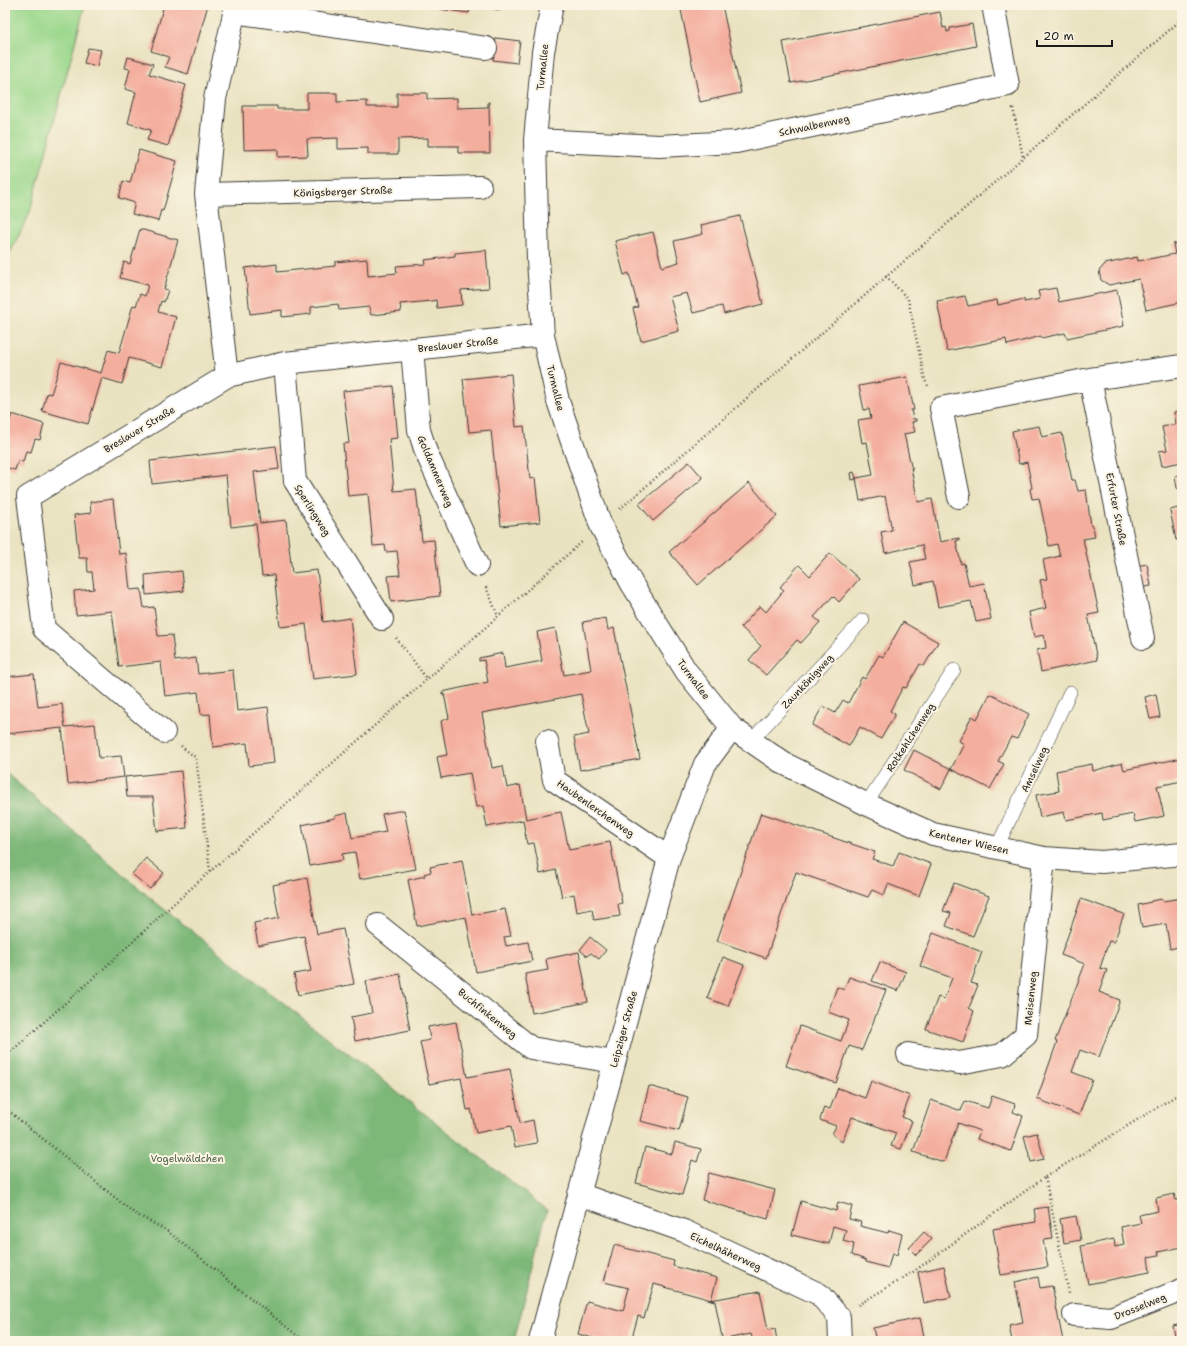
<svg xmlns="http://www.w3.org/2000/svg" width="1187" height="1346" viewBox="0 0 1187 1346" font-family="'Shantell Sans',sans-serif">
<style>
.green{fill:#9cd88d;stroke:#5c7a54}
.forest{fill:#7db878;stroke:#4c6a4a}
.building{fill:#f4ae9e}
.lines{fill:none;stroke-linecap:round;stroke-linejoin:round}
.service-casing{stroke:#3b3a35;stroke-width:14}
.minor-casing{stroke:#3b3a35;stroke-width:24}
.path{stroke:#3b3a35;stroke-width:2.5;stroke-dasharray:1 3;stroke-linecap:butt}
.service{stroke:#fff;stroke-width:13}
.minor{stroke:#fff;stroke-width:22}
.labels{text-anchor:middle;stroke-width:4;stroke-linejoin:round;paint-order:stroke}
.street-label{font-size:10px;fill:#1c1c1c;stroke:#fcf5e5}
.park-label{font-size:10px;fill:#495e44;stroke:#fcf5e5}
</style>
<rect width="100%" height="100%" fill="#fcf5e5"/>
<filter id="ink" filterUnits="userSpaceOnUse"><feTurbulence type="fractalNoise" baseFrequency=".025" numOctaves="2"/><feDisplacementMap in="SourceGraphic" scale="8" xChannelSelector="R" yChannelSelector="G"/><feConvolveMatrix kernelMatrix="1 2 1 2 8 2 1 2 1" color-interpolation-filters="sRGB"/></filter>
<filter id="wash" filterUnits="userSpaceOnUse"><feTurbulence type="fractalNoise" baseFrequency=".012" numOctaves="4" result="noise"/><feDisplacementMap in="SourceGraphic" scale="16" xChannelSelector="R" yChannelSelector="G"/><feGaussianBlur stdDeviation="0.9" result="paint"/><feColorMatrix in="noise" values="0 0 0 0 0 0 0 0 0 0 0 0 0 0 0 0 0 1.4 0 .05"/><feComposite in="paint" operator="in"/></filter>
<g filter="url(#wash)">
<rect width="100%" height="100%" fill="#eae3c1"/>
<path class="green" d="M5,5H85L30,212L5,263Z"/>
<path class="forest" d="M5,772L155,902L547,1210L514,1341H5Z"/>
<g id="blocks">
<path class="building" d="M164,5H208L188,74L165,67L169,57L151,51Z
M440,5H471L469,13L439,9Z
M472,5H502L501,10Z
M680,5H722L741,93L700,102Z
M940,12L943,28L946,27L947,32L950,31V28L972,24L976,46L791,83L783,42Z
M496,38L520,41L517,63L493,60Z
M88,48L101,50L97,66L84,63Z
M128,57L153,64L149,74L186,85L168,146L147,140L151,130L128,123L136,92L125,89L130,69L125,68Z
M307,93H337V102L367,101V107H397V93H427V99L457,98V108L488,107V102H489L490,153H458V146H428V138L398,139V154H368V148L338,149V138L307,139L308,156L278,157V149L244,150L243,106H277V109H307Z
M139,150L177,161L163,211L161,210L158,221L132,214L135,203L119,198L123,181L130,183Z
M740,216L763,304L724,314L722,306L693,313L687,293L670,297L679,331L641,341L633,308L638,307L629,273L624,275L615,241L653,232L662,267L679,262L674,241L703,234L701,225Z
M140,229L178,240L164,289L168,290L164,302L161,301L158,312L176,317L162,367L129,358L122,384L102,378L88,424L42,411L47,393L51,394L61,362L101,373L108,350L119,353L133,305L136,306L140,294L145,296L148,285L120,278L124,262L130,264Z
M1182,242V265L1179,266L1182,279V302L1146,310L1139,279L1109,285L1101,280L1099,271L1105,264L1137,257L1138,261L1175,254L1173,244Z
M486,250L489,288L461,290L462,305L437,308L436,300L431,301L400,304L401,312L371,315L369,307L339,310L338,304L311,307V314L282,317V310L250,314L245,268L277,264V272L335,266V262L367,259L368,276L397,273L396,266L426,264L425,260L455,256V253Z
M1056,288L1059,302L1117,290L1124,326L1067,338L1065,333L1041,338V336L1007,345L1006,339L947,351L937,301L965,296L968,306L997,300L998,305L1024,299V302L1040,299L1038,291Z
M511,374L516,427L524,426L530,479L535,478L540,522L501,526L491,430L469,432L463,379Z
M907,377L914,410H911L913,419H916V421L912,422L915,432L904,434L911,466L913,468H911L918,502L932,499L940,542L959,538V540L956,541L961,564L964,563L969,586L984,583L991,619L976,622L971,601L938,607L933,581L915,585L910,562L925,559L922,545L885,553L881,532L892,530L885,496L860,501L856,478L873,475L867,442L862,443L858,420L871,418L869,409L864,410L859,386Z
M393,386L398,438L389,439L394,491L416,489L422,541L434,540L440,596L391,602L388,576L400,575L397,551L386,552L385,545L373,546L368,494L348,496L343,444L349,443L343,391Z
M1182,410V462L1162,466L1159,451L1167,450L1162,427L1176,424L1174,412Z
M12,414L44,424L40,440L35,439L31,452L26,451L23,462L18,461L15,470L5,467V426L8,427Z
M1039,426L1042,437L1062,433L1072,480H1075L1078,491L1086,490L1091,526H1093L1095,537L1083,539L1099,613L1088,615L1097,660L1041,672L1037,650L1046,648L1044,635L1034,637L1029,612L1046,608L1040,580L1047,579L1043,560L1060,556L1057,544L1049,546L1039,498L1032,499L1030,489L1032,488L1027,462L1019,464L1012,431Z
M276,446L279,469L254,472L260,523L286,520L292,573L317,570L323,622L350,618L357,674L313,679L306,624L280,627L274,575L262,576L256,524L231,527L226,475L152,484L150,461Z
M689,462L703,478L653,521L639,504Z
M854,472L856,479L852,480L851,473Z
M1182,474V491L1177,488L1175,476Z
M749,483L777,516L698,585L669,552Z
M113,499L119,554L126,553L130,590L141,589L144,608L154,607L158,636L172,635L175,661L196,658L198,674L233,670L237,711L268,707L274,763L249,766L247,743L213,747L210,714L201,715L198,692L165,696L161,662L119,667L112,611L76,615L74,591L94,589L92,572H88L87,558H79L74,515L91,513L90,502Z
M1182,507V548H1181L1179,539L1176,540L1170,510Z
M830,553L859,579L839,602L833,596L814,617L820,622L801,643L797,640L766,675L749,660L761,646L741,627L760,606L766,612L784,590L780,587L799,565L810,576Z
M1147,564L1151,586L1140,588L1136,566Z
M182,571L184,591L146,595L145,575Z
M606,618L608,630L614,628L640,759L580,770L574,737L589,734L581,694L482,713L492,768L503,766L507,788L520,785L526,819L561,812L569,850L610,842L622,903L618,904L620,916L594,920L592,909L577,912L574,894L562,897L556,870L540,874L534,843L527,844L523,820L487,827L483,806L476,807L470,773L441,778L437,757L447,755L441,721L449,718L444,694H442V692L488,682L484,660L479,661V658L503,653L505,668L542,661L537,632L555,628L564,675L591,670L583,622Z
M903,622L938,642L924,666L920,664L906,688L903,687L890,711L895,714L881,739L860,727L849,746L812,725L823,706L835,713L843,700L848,703L862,677L865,679L879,655L883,657Z
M34,674L38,707L62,704L65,727L95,724L99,758L121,756L124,777L68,784L62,728L5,734V711H7L5,677Z
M990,694L1029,714L1017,739L1011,737L998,761L1004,764L990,789L951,769L964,744L959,741L972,716L977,719Z
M1156,694L1160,717L1150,719L1145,697Z
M914,750L951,769L941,789L904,770Z
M1182,758V781L1157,786L1164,816L1135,822L1133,814L1103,820L1102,813L1066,820L1064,812L1040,817L1036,795L1059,791L1056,771L1092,764L1093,771L1122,763L1124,770Z
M181,771L187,828L157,831L153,797H127L125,777Z
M404,810L416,869L360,879L355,852L342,854L343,860L310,866L302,825L335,818V816L347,813L352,838L386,832L382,814Z
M761,813L875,852L872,859L893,866L899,852L931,864L919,896L888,884L884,895L872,890L868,897L796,872L766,958L717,941Z
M146,858L164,873L150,889L132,874Z
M462,860L472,915L505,909L511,936L504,937L506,946L528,942L532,961L476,972L466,917L417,926L408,880L425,876L424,874L431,872L430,867Z
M307,878L317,934L343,929L354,984L298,995L294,974L311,971L304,936L258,945L254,923L279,918L273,885Z
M954,883L989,896L973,936L946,926L951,913L943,911Z
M1182,898V946L1170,949L1166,924L1142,928L1138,905L1151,902V901L1162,899L1163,901Z
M1081,899L1124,914L1114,942L1109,941L1100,968L1107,970L1099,992L1120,1000L1099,1057L1080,1050L1072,1072L1092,1080L1079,1115L1037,1099L1057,1042L1055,1041L1085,964L1061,955Z
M933,933L982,952L971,983L978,985L969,1008L974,1011L963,1042L926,1029L938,997L944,999L952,978L920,966Z
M590,937L606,950L599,959L591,953L587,956L580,950Z
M579,952L588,1002L532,1013L525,974L548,970L546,959Z
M723,957L744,965L728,1006L707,998Z
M880,962L906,972L898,991L872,981Z
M400,974L410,1030L355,1041L351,1017L372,1013L366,981Z
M849,977L886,990L862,1050L849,1046L836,1083L786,1066L800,1026L841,1041L849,1020L828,1012L837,987L844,990Z
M456,1022L467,1077L510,1069L520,1123L533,1120L537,1143L515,1147L511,1126L476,1133L471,1109L467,1110L461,1078L429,1084L420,1042L430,1040L428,1027Z
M871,1081L910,1096L902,1117L912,1121L901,1149L891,1146L896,1133L852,1117L842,1142L832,1134L836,1126L820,1120L824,1107L830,1109L838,1088L865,1098Z
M649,1086L688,1097L679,1131L640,1121Z
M992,1096L1015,1104L1013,1112L1023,1116L1011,1151L977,1139L980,1131L958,1123L944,1162L913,1152L931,1100L961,1111L965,1101L988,1108Z
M1037,1133L1044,1159L1031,1162L1024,1136Z
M675,1142L701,1149L697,1162L692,1160L682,1195L636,1183L645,1147L672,1154Z
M709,1173L775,1190L768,1219L702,1200Z
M1174,1194L1176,1200L1182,1199V1247L1158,1252L1159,1255L1148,1257L1150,1272L1088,1284L1081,1246L1114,1239L1115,1247L1124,1245L1121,1227L1141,1223L1139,1215L1158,1211L1156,1198Z
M801,1201L836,1211L838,1202L852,1206L849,1219L861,1222L860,1226L888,1233L889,1230L902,1234L897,1255L892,1253L888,1268L866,1262V1260L852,1255L854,1244L843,1241L846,1230L833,1226L829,1244L792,1235Z
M1048,1207L1053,1239L1043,1240L1048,1267L1001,1275L993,1229L1036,1222L1034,1209Z
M1076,1216L1081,1240L1064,1243L1060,1219Z
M924,1232L932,1239L916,1255L909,1248Z
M614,1245L674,1261L673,1266L717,1278L711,1300L760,1291L768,1330L775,1329L777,1341H753L751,1334L720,1340L719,1338H722L715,1301L654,1284L644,1318L638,1316L631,1341H603L578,1334L587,1301L623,1311L629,1288L604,1282Z
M944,1266L951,1297L924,1303L918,1272Z
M1038,1277L1040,1288L1052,1286L1063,1341H1012L1009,1325L1023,1322L1015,1282Z
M920,1318L925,1341H876L873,1328Z
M1182,1324V1341H1176L1173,1326Z"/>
</g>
</g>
<g filter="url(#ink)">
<use href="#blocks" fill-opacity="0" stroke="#3b3a35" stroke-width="1"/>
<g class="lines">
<g class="service-casing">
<path id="service" d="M751,741L863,620
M866,804L954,670
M997,847L1070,692"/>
</g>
<g class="minor-casing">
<path id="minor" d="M552,5L543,52L535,140L538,260L543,335L558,401L601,526L632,584L686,671L732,728L783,763L866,804L933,834L1044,858L1102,862L1182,854
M234,12L486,48
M535,140L659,146L736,142L1008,85L993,5
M206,194L480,187
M412,349L419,430L426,452L477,565
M285,363L295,481L382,619
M227,376L206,194L215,99L236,5
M1090,379L1143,638
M959,497L941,408L1090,379L1182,366
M164,732L44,629L28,497L227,376L285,363L543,335
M547,741L554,780L669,858
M378,925L531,1048L614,1062
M908,1054L959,1063L1002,1055L1026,1035L1044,858
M579,1194L684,1231L819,1294L839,1317L840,1341
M1074,1315L1111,1318L1182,1290
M540,1341L669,858L705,764L732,728"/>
</g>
<path class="path" d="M1013,108L1023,157
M886,276L908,299L925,380L929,388
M620,509L1182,19
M486,587L498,616
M396,638L427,679
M181,746L196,758L210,871
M5,1057L101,971L170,907L583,541
M5,1108L134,1213L166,1230L304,1341
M1045,1177L1182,1092
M858,1305L913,1272L1045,1177L1069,1293"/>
<use href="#service" class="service"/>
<use href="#minor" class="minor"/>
</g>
</g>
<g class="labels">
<g class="street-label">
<text transform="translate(542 67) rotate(-84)" y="4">Turmallee</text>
<text transform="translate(814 125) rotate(-12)" y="4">Schwalbenweg</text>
<text transform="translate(343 191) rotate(-2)" y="4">Königsberger Straße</text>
<text transform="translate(458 344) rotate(-6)" y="4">Breslauer Straße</text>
<text transform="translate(556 388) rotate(76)" y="4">Turmallee</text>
<text transform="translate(139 429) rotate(-31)" y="4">Breslauer Straße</text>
<text transform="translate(436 471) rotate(67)" y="4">Goldammerweg</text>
<text transform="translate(1117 509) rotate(79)" y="4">Erfurter Straße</text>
<text transform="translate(313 510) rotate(58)" y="4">Sperlingweg</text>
<text transform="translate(694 679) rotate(53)" y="4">Turmallee</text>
<text transform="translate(807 681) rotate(-47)" y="4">Zaunkönigweg</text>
<text transform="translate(910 737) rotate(-57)" y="4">Rotkehlchenweg</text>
<text transform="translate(1034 769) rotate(-65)" y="4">Amselweg</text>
<text transform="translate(596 808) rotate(35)" y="4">Haubenlerchenweg</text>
<text transform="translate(969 841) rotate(13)" y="4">Kentener Wiesen</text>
<text transform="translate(1030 998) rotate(-84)" y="4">Meisenweg</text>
<text transform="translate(488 1013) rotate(39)" y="4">Buchfinkenweg</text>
<text transform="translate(623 1029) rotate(-75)" y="4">Leipziger Straße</text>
<text transform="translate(726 1251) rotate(25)" y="4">Eichelhäherweg</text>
<text transform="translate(1140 1306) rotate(-22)" y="4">Drosselweg</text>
</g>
<g class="park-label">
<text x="187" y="1162">Vogelwäldchen</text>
</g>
</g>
<rect width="1187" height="1346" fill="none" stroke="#fcf5e5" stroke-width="20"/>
<path d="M1037 40v6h75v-6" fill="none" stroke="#1c1c1c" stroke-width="2"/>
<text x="1043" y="40" font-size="12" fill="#1c1c1c" stroke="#fcf5e5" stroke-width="3" paint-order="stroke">20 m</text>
</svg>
